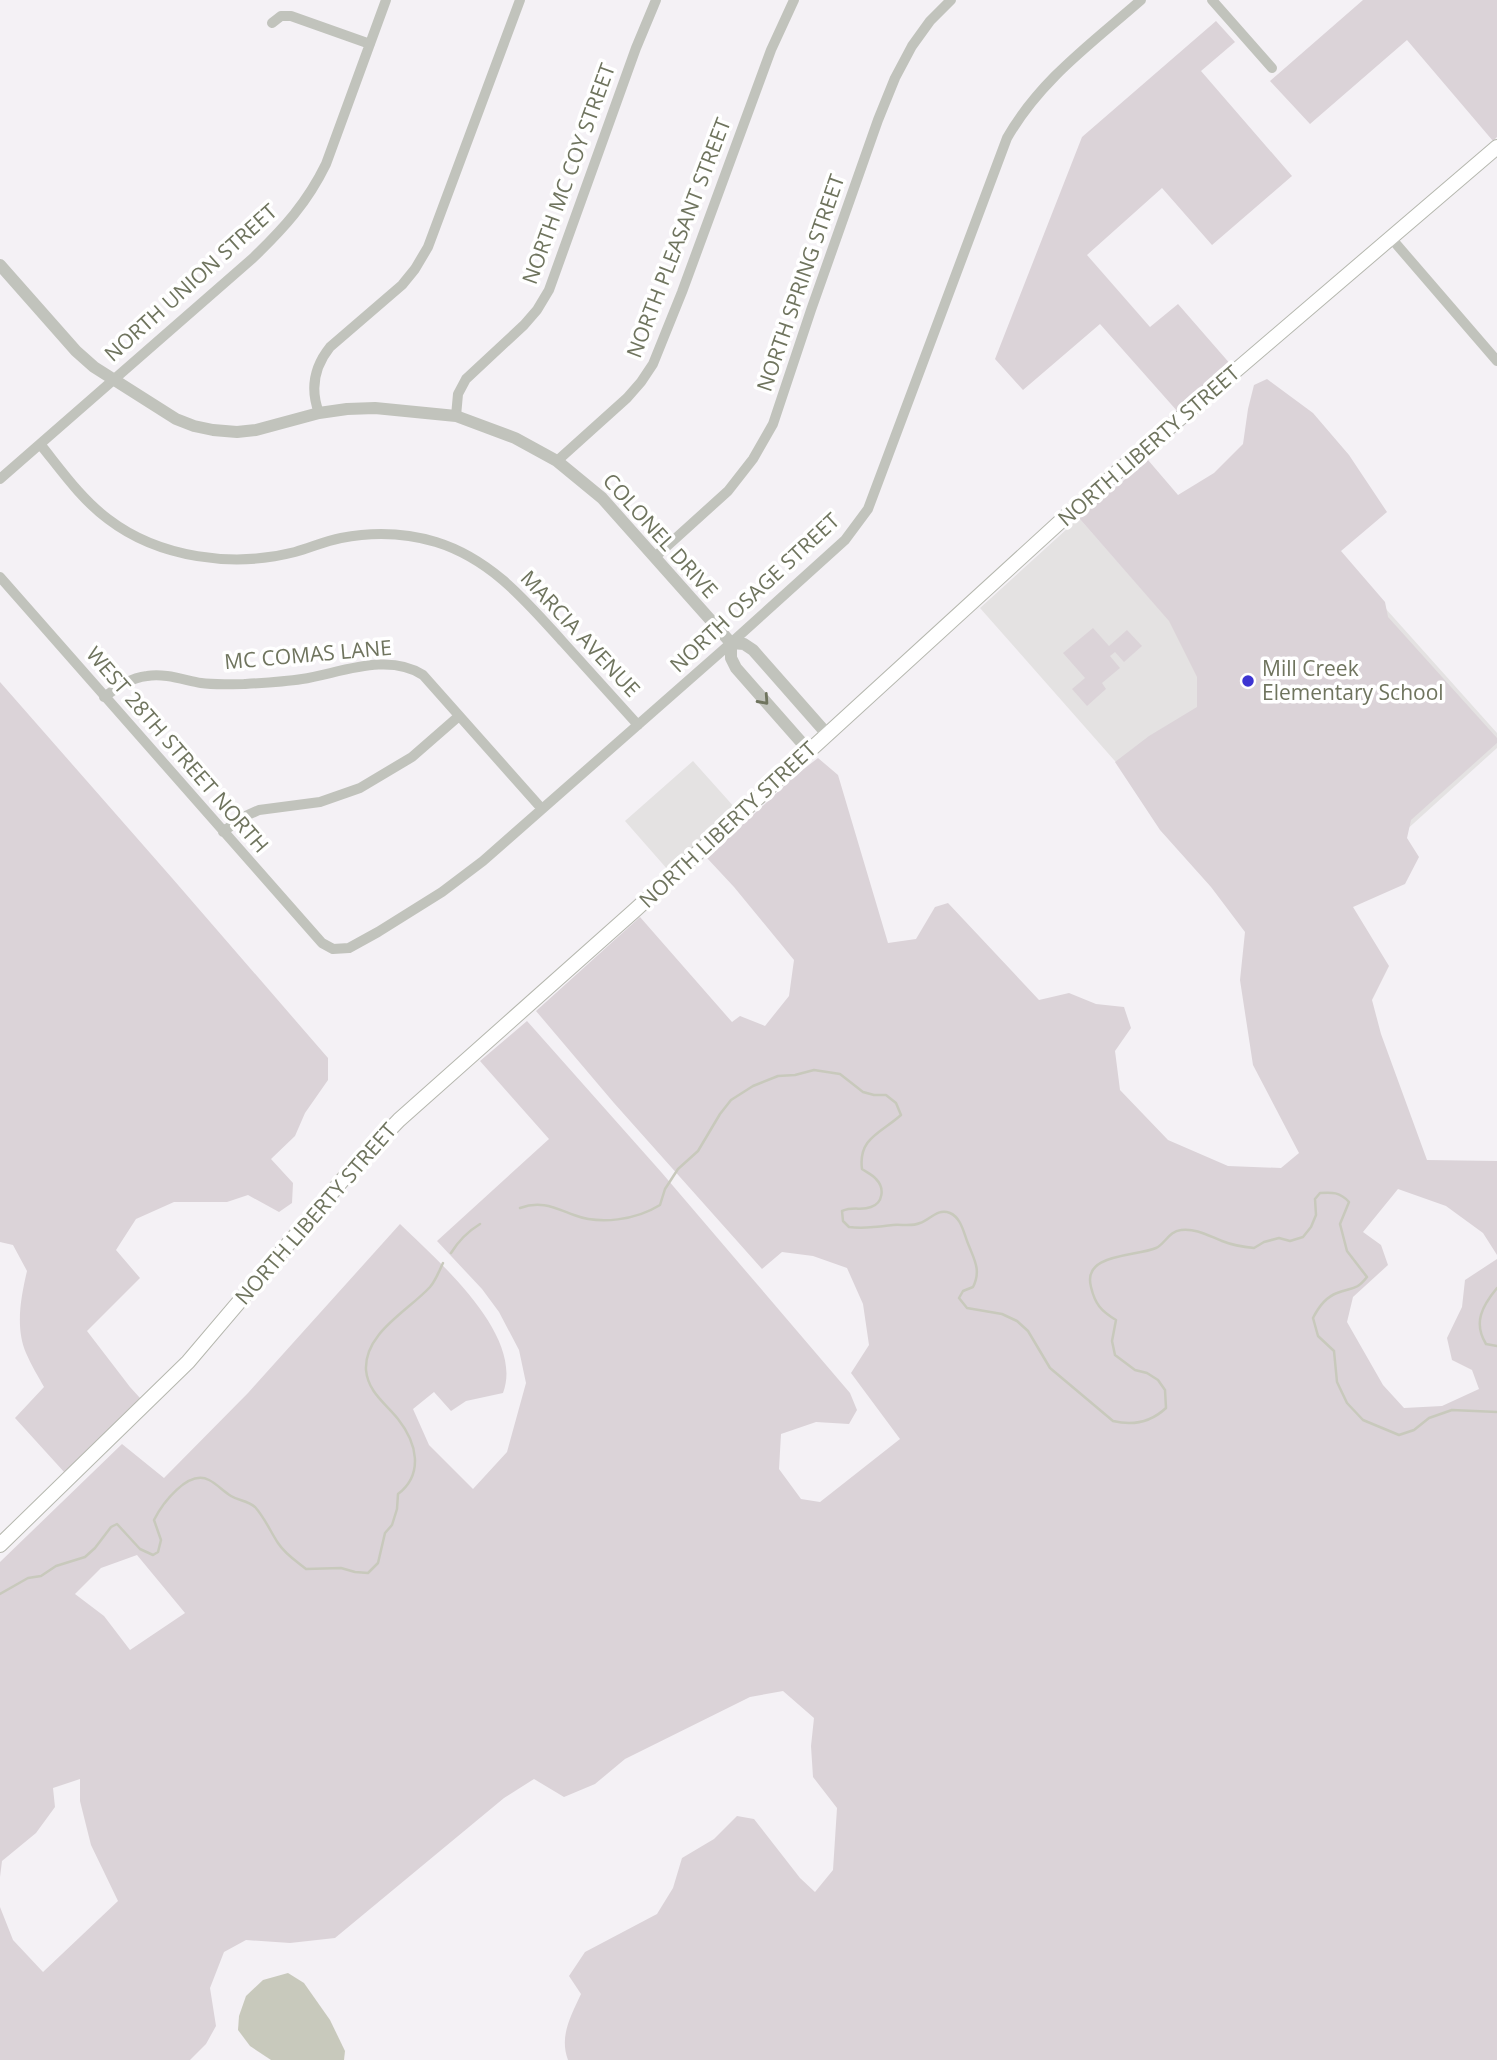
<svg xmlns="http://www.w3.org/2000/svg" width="1497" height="2060" viewBox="0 0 1497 2060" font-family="'Open Sans',sans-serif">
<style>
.built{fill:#e4e2e2}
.green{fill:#dbd3d8;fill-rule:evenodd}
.water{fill:#c8c9bc}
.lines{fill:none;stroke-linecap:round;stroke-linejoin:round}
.stream{stroke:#c8c9bc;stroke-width:2.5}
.secondary-casing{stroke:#b5b7ae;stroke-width:16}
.minor{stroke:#c1c3bc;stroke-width:10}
.tertiary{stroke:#c1c3bc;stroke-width:12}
.secondary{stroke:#fff;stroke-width:14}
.oneway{stroke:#6f745e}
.poi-dot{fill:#3d34d2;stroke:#fff;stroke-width:2.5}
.labels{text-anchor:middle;stroke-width:7;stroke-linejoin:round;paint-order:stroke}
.street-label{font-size:21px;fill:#6f745e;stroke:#fff}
.poi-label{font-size:21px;fill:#6f745e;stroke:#fff;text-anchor:start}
</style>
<rect width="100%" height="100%" fill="#f4f1f5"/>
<path class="built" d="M1301,514L1497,733V748L1278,946L980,608L1079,518L1177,629Z
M693,761L736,809L668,870L625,821Z"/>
<path class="green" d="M1363,0H1497V137L1493,141L1407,40L1310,124L1270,81Z
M1216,21L1235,42L1201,71L1292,176L1212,245L1162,188L1087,255L1150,327L1178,304L1232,366L1178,412L1100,324L1023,390L995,359L1082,137Z
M1267,379L1313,413L1349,455L1387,512L1341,551L1385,602L1388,617L1497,738V743L1411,820L1407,838L1419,857L1405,884L1353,907L1389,966L1372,1000L1381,1034L1427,1160L1497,1161V1255L1483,1233L1446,1206L1398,1189L1363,1232L1381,1245L1388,1265L1353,1297L1347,1322L1383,1385L1404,1408L1442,1406L1479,1389L1472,1370L1452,1360L1447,1338L1462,1307L1465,1280L1497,1259V2060H568C559,2036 571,2016 581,1994L569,1976L585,1952L657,1914L673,1888L682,1858L714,1839L737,1816L754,1819L800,1878L815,1892L833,1870L837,1808L813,1777L811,1746L814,1718L783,1691L750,1697L625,1759L595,1784L564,1797L534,1779L504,1798L335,1938L290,1943L246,1940L224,1952L210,1988L216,2026L206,2044L190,2060H0V1907L13,1940L43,1972L118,1901L91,1845L80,1801V1779L53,1788L55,1807L36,1833L2,1861L0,1877V1562L122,1444L164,1478L248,1393L400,1224C437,1260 525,1335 503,1393L466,1401L451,1411L434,1392L413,1409L429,1445L473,1489L507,1452L526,1383L519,1350L499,1312L482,1289L437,1241L549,1139L480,1061L527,1021L662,1173L850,1393L857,1410L849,1424L816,1422L781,1434L779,1469L801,1499L820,1502L900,1439L851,1373L869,1345L863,1304L847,1268L813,1256L782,1252L762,1269L614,1103L536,1011L640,917L732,1022L740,1016L765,1026L789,996L794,960L734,887L707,858L796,775L818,758L838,775L888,943L916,939L935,907L948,903L1039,1000L1069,993L1096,1004L1124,1007L1131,1028L1115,1051L1120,1090L1168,1140L1228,1166L1281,1168L1299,1153L1253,1065L1240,980L1245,932L1211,887L1160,830L1115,762L1149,736L1197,707V677L1169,621L1079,518L1148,460L1178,495L1214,473L1243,444L1248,409L1254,385ZM137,1555L185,1613L130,1650L104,1616L75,1594L101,1568Z
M1093,628L1109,646L1127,630L1142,646L1124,662L1115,652L1110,656L1120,668L1102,683L1106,689L1087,706L1072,689L1085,678L1063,653Z
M0,682L172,878L328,1058V1080L305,1113L295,1136L271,1159L293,1183L292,1203L279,1212L248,1195L227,1202H174L136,1219L116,1250L140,1278L87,1331L130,1387L140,1398L65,1473L15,1418L44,1387C38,1376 31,1365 26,1353C15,1327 21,1297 27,1271L13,1245L0,1242Z"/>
<path class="water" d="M288,1973L304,1983L330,2020L345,2051L344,2060H271L250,2046L238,2030L239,2016L246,1996L263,1980Z"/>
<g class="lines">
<path class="stream" d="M520,1208C541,1200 555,1208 574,1215C600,1225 636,1220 660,1205L665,1189L678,1169L698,1151L720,1114L731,1100L753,1086L778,1076L795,1075L814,1070L840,1074L863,1092L874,1095H886L896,1103L901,1115C881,1133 858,1138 862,1169C866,1172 873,1175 876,1179C885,1188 883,1203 871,1207C861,1211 854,1206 842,1211L843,1221L849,1227C865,1229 877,1227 893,1225C902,1224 911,1227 920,1223C930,1220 937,1208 950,1213C962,1218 964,1235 969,1246C975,1261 981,1271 973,1287L963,1291L959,1298L967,1308L1002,1314L1017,1321L1028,1331L1050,1368L1113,1421C1133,1426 1151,1422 1166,1408L1165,1390L1158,1380L1147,1373L1135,1370L1115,1355L1112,1341L1116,1320C1101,1311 1095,1304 1091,1287C1082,1253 1135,1257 1156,1248C1165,1244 1169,1231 1181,1230C1196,1228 1209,1236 1222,1241C1232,1245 1243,1247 1254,1248L1264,1242L1279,1238L1290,1241L1303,1237L1311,1227L1316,1215L1315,1199L1320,1193C1332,1192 1340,1192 1349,1202L1340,1224L1347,1251L1367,1277C1356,1291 1352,1287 1337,1293C1326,1297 1318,1308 1313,1318L1318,1336L1334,1351L1337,1382L1347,1403L1363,1420L1399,1435L1414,1430L1429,1418L1452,1410L1497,1412
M451,1253C459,1240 467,1232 480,1224
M1497,1288C1482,1306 1473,1323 1486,1344L1497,1346
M0,1594L28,1578L41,1576L56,1566L85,1557L95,1548L111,1527L117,1524L140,1549L153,1555L158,1552L161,1540L154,1520C162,1504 188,1469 209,1480C217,1484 223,1491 231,1496C239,1501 247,1500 255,1507C265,1518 270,1531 278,1543C285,1554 296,1561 306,1569L341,1568L355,1572L368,1573L378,1563L385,1533L392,1525L397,1509L398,1494C424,1474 417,1443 398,1419C385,1403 368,1392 366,1370C364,1333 408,1311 430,1287C436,1280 439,1271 443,1263"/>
<g class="secondary-casing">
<path id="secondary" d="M0,1545L188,1362L351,1170L399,1120L634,911L1074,509L1497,147"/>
</g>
<path class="minor" d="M1212,0L1272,68
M272,23L281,16H291L370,44
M1391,238L1497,361
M319,413C310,389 314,367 330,347L402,285L415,269L428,247L520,0
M456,416L458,394L466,379L524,325L537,310L549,290L636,48L656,0
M40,444C61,470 81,499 108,519C159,558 233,568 295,552C310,548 325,541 341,538C372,532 406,533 436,542C491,559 526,601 563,642C588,670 613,697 638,725
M557,461L627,398L641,382L653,364L682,292L771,50L794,0
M0,479L253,258C284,228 307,203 326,164L386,0
M655,557L728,491L753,459L773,424L811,310L878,120L895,78L912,46L930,21L951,0
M0,577L322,943L333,949L349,948L378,932L442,892L483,861L731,643L845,540L868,509L1007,138C1040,80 1092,43 1141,0
M104,697C118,687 130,678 147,676C165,673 184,680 201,683C214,685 229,684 244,684C263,683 283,682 302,679C340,673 388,652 423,675L542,809
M223,832L241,818L259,810L320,802L360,788L412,757L459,716"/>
<path class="tertiary" d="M0,265L76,351L94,367L176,419L194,426L213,430L237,432L256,430L319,413L347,409L375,408L456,416L515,438L557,461L602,498L731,643V658L736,668L809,751
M731,643L744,644L753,650L827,734"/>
<use href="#secondary" class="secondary"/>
</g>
<defs><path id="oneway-chevron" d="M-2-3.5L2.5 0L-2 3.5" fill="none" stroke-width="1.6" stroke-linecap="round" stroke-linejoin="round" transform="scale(1.75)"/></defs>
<use class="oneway" href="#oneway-chevron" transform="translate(764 700) rotate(48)"/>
<circle class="poi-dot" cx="1248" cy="681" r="7"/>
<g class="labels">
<g class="street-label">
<text transform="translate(569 174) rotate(-70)" y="7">NORTH MC COY STREET</text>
<text transform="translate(679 238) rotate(-69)" y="7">NORTH PLEASANT STREET</text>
<text transform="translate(191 283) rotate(-42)" y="7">NORTH UNION STREET</text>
<text transform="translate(801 283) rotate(-71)" y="7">NORTH SPRING STREET</text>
<text transform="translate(1149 446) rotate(-41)" y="7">NORTH LIBERTY STREET</text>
<text transform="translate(660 536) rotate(48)" y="7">COLONEL DRIVE</text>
<text transform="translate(755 593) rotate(-43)" y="7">NORTH OSAGE STREET</text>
<text transform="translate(580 634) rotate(47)" y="7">MARCIA AVENUE</text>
<text transform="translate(308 655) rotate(-5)" y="7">MC COMAS LANE</text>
<text transform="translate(177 750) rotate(49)" y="7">WEST 28TH STREET NORTH</text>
<text transform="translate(728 825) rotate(-43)" y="7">NORTH LIBERTY STREET</text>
<text transform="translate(316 1214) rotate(-49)" y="7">NORTH LIBERTY STREET</text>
</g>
<g class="poi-label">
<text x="1262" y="676">Mill Creek<tspan x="1262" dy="24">Elementary School</tspan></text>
</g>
</g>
</svg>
